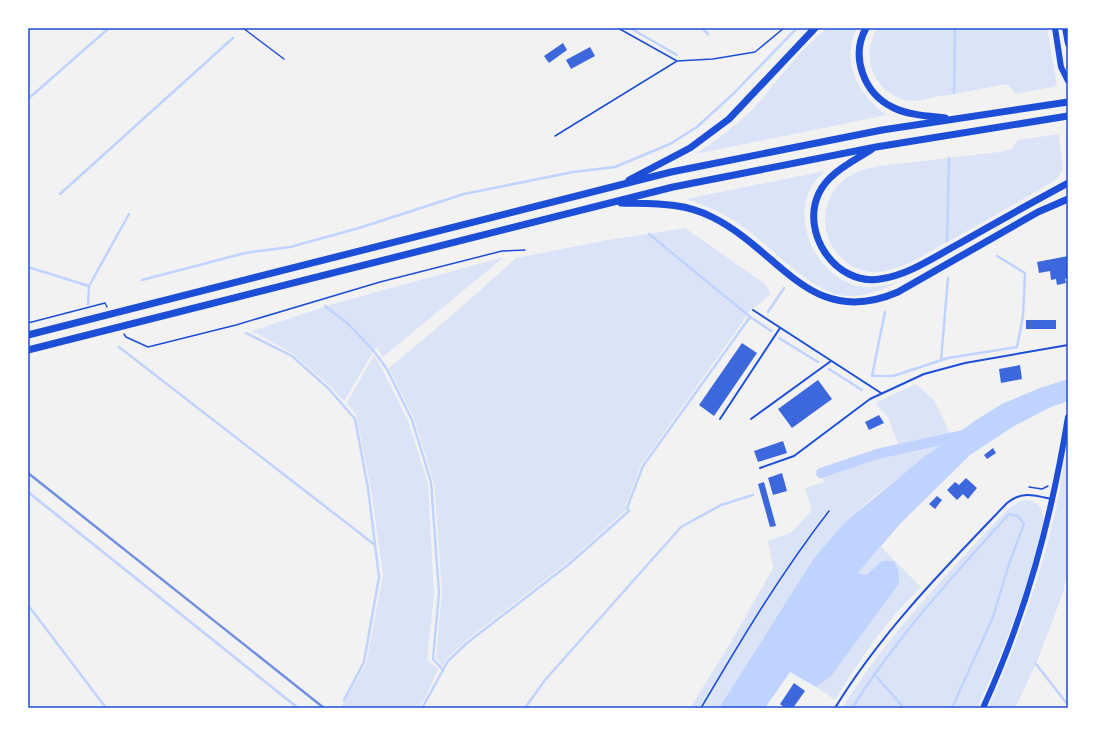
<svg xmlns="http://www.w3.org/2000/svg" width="1096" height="736" viewBox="0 0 1096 736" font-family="'Alegreya Sans',sans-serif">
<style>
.green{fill:#dbe4f7}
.water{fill:#bfd3fe}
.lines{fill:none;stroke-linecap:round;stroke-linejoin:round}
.stream{stroke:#bfd3fe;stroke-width:2.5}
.canal{stroke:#bfd3fe;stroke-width:10}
.building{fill:#3d67dc}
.path{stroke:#1d4ed8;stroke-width:1.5}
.service{stroke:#1d4ed8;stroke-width:2}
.primary{stroke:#1d4ed8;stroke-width:6}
.motorway{stroke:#1d4ed8;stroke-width:7}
.rail{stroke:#7290e2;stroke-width:2.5}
.neatline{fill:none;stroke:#1d4ed8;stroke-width:1.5}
</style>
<rect width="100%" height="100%" fill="#f2f2f2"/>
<path class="green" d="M828,28H857C840,62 859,96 887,115L696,154C715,141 733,128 750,112C775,86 799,48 828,28Z
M877,28H1047L1057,86L1016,94L1008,85H1001C979,89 957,94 935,97C928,98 920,101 914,101C897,101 879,88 873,72C867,56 869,44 877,28Z
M1059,134L1063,169L1056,180C1019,201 981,224 943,244C923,256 901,270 877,272C867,273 857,269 849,264C816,242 817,193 853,174C872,165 895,164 915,162C943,159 971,155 999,152L1012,149L1018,140Z
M825,171C820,176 814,181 811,187C793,222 815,271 851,284C869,290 885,286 902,281C885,288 867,297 847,296C813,294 773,249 746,229C728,215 708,206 686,199Z
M685,228L765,284L771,294L745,315L746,317L641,465L628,500L625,505L626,510L568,562L468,639L446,659L443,667L436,658L442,591L434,483L414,419L389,368L458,310L516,258L608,240Z
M504,257L383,357L376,347L344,401L330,386L293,354L252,331L333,304Z
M374,355L383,371L408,421L428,483L434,594L427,660L438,669L427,694L419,708H340L366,664L383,575L371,489L356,415L347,403Z
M916,384L934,400L952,437L877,494L844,523L814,558L719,708H690L735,635L773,568L768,541L792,532L812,510L805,488L824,482L821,473L877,454L900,449L888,417L875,403Z
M1068,441V569L1063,593L1036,664L1015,708H988C1016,648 1037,586 1053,522C1060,495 1063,468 1068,441Z
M1027,500C1036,501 1042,507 1043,516C1044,524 1040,534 1038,542C1024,599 1002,655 977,708H842C888,634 948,573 1007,510L1020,501Z
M881,547L921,587C886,620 860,659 835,700L816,687L831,675L899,584L882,561L866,575L858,573Z"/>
<path class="water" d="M1068,379V401L1051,407L1014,426L970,455L900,524L858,573L866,575L882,561H894L898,569L899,584L831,676L816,687L790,672L765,708H719L814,558L844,523L924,457L976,420L1002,404L1040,388Z"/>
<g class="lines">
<path class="stream" d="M630,28L677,55
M702,28L708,34
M954,93L955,28
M28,99L109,28
M60,194L233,38
M649,234L749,316L771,331
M947,241L949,158
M28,267L89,286
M142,280L245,253L290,247L359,228L464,194L573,172L615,167L670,144L697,127L734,93L797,28
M88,304L89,286L129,214
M325,306L347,323L373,350L387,369L412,420L431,482L439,593L433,659L443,670
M768,312L784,288
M885,312L872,376H893L948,358L1017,347L1023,316L1025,273L997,256
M246,333L292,356L329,389L355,419L368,488L379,577L364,662L344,700
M779,338L818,362
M119,347L375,545
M941,360L948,278
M829,369L862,390
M28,492L298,708
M28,605L106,708
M1036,664L1068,705
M874,674L904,708
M422,708L448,661L467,643L568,565L629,511L627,508L643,466L750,317
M525,708L545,680L681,527L721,505L753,495
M852,708C897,637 953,576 1009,514L1018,516L1024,524L1009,564L993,617L952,708"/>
<path class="canal" d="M821,473L877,454L964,435"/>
</g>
<path class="building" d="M563,43L567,50L549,63L544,56Z
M590,47L595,56L571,69L566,60Z
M1068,256V278L1065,279L1066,283L1057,285L1056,279L1051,280L1050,271L1039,273L1037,262Z
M1026,320H1056V329H1026Z
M742,343L757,353L714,416L699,405Z
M1020,365L1022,379L1001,383L999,369Z
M818,380L832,399L792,428L778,409Z
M879,415L884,423L869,430L865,422Z
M783,441L787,453L758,462L754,451Z
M993,448L996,453L987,459L984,455Z
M782,473L787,491L773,495L768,478Z
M966,478L977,488L968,499L963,494L957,500L947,490L955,482L959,485Z
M764,482L776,526L770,527L758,484Z
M937,496L942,500L935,509L929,504Z
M794,683L805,691L793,708H785L780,704Z"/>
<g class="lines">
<path class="path" d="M243,28L284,59
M618,28L677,61
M555,136L677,61L713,59L755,52L784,28
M28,323L105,303L107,307
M124,334L126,337L148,347L236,325L380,282L502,251L525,250
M1029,487L1042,489L1048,486
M701,708C741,640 781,573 829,511"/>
<path class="service" d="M753,310L881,393
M720,419L780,328
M751,419L831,361
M760,468L794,456L870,399L924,374L965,363L1068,345
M835,708C882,631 945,568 1007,503C1021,491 1034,495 1051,499"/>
<path class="primary" d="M1055,28L1061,67L1068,81
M1065,28L1068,44
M983,708C1026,614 1051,520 1068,417"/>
<path class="motorway" d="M866,28C850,57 864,94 894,108C909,115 928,116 945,118
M872,149C854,161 829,172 819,193C800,232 835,286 880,279C909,275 936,256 962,242C997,222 1033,202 1068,183
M629,180L690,148L729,119L815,28
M621,203C653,204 683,202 712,217C781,251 810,330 898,292L1038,212L1068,199
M28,335L671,172L882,130L1068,102
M28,350L673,187L876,147L1068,116"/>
<path class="rail" d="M28,473L324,708"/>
</g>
<rect width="1096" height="736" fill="none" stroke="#ffffff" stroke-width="58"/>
<rect x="29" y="29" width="1038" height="678" class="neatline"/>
</svg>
